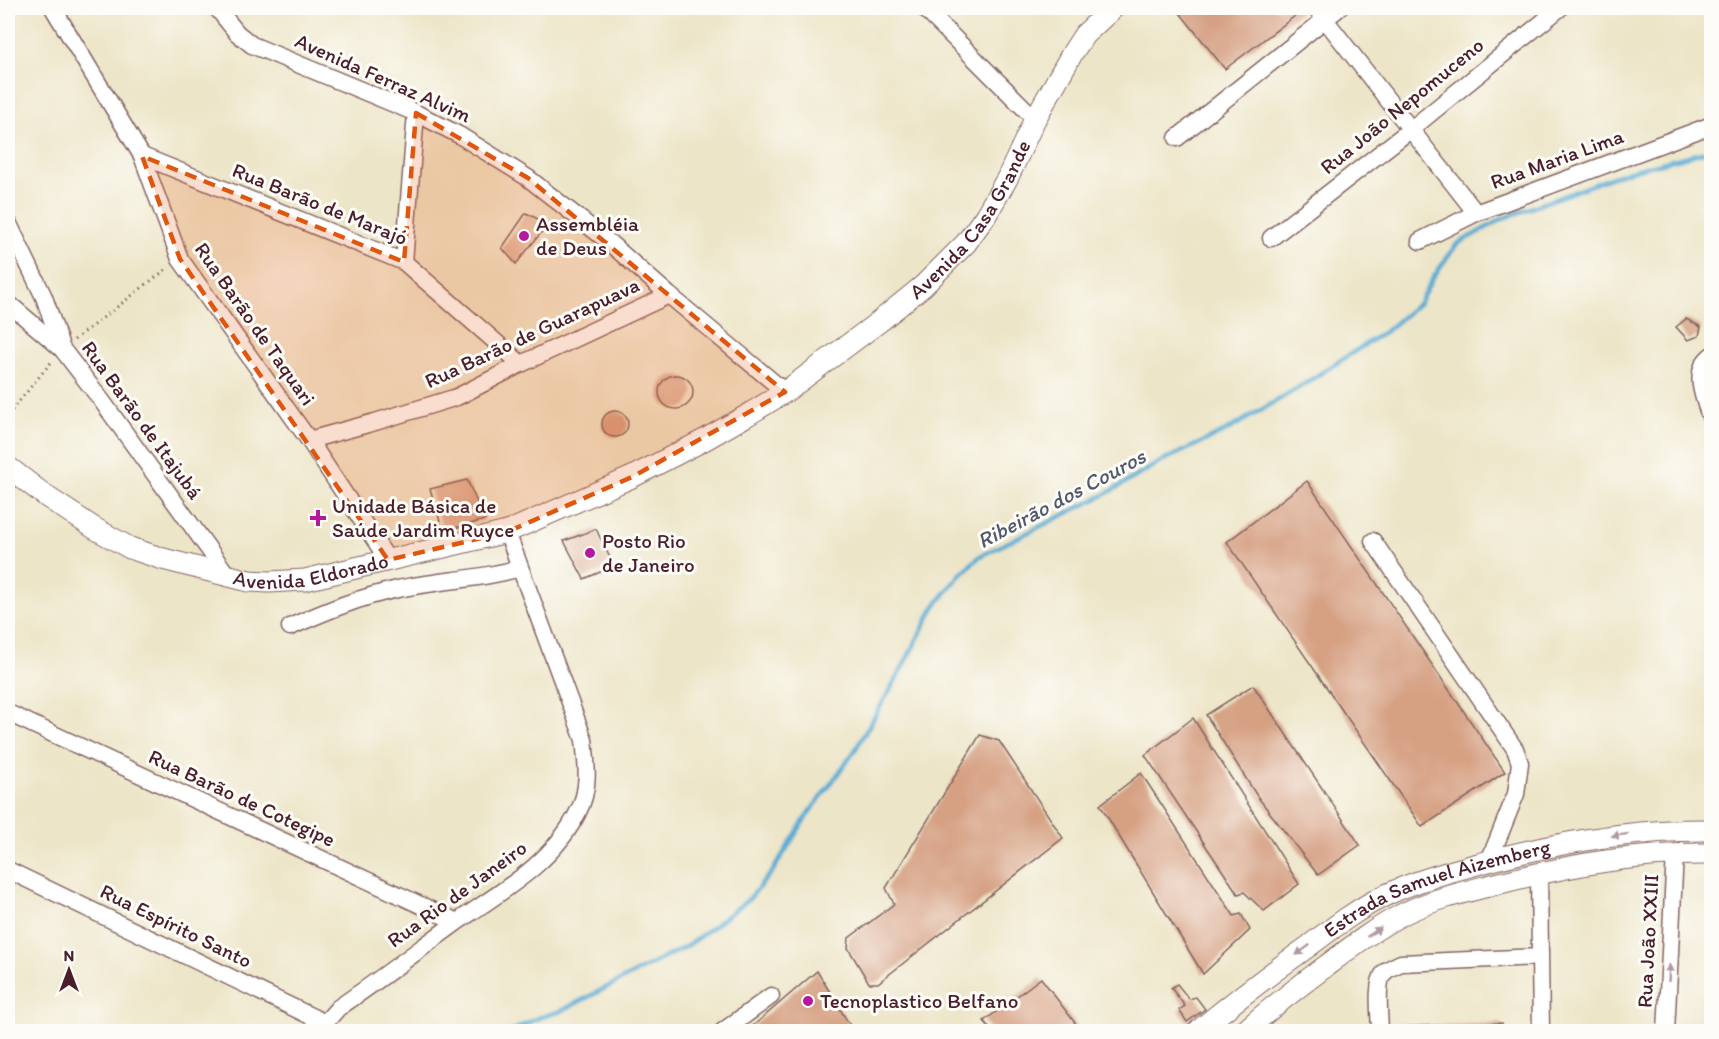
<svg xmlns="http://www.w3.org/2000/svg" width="1719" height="1039" viewBox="0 0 1719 1039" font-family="Itim,sans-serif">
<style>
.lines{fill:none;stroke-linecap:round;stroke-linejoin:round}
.stream{stroke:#58abd3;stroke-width:4.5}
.building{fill:#d6a083}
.minor-casing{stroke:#836462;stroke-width:19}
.major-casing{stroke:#836462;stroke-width:23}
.path{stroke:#836462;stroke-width:3;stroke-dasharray:1.5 4.5;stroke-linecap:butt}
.minor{stroke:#fff;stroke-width:16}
.major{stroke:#fff;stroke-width:21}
.oneway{fill:#ae9aa0}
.marked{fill:#e0560e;fill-opacity:0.2;stroke:#e0560e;stroke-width:4.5;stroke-dasharray:12 8;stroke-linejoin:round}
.poi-dot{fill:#b5179e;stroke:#fdfcf7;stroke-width:2}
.labels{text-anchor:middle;stroke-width:6;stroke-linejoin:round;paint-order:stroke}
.street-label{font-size:21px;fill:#4a1f2b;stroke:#fdfcf7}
.poi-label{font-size:21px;fill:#4a1f2b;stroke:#fdfcf7;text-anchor:start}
.water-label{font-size:22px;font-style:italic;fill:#50576e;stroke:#fdfcf7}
</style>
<rect width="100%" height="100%" fill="#fdfcf7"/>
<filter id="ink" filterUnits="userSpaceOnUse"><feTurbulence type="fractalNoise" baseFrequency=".0167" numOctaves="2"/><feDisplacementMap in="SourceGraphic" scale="12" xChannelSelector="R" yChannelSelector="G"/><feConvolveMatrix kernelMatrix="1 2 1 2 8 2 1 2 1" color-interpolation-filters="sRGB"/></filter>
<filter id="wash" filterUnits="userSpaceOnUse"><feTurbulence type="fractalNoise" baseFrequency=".008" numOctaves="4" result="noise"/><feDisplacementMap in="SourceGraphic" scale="24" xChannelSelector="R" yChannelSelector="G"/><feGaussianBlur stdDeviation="1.35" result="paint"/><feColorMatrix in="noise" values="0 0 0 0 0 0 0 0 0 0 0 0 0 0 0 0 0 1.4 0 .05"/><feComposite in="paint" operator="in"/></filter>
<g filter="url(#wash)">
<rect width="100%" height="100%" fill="#ede5c8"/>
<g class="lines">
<path class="stream" d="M510,1032L538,1018L561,1011L687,946L749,899L772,872L807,816L854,752L899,674L934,607L959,576L980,556L1106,494L1164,460L1226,431L1298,388L1386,331L1419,303L1434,276L1457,244L1504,218L1626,172L1712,150"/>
</g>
<g id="blocks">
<path class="building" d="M1176,8H1301L1303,10L1225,69Z
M526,213L548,224L516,264L502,248Z
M1686,319L1701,327L1699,336L1688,340L1676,327Z
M659 392a17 17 0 1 1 34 0a17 17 0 1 1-34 0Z
M602 424a13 13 0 1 1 26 0a13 13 0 1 1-26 0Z
M467,480L485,520L443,531L430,489Z
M1307,481L1505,772L1422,827L1227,542Z
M596,529L614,566L584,579L564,541Z
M1253,685L1360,845L1318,875L1257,796L1206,715Z
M1193,718L1299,884L1264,911L1244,892L1238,894L1145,755Z
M980,735L999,741L1063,838L878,983H869L848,948L849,938L894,904L886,888Z
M1141,773L1234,916L1241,914L1250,930L1203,974L1100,805Z
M817,971L854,1032H746Z
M1041,978L1082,1032H992L984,1021Z
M1177,984L1189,999L1196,997L1205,1009L1187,1022L1179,1010L1185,1006L1171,988Z
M1502,1023V1032H1394V1027Z"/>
</g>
</g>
<g filter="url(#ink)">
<use href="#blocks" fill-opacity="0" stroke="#836462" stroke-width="1.5"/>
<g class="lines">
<g class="minor-casing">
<path id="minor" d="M53,8L142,156L180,259L309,440L388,560
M217,8L237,33L252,45L416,113L459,135L528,178L604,238L669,295L785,392
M924,8L1035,119
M1316,8L1476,213
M1177,138L1339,8
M142,156L404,262L521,364
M8,222L44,297L62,349
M1271,238L1410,130L1560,8
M1420,241L1476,213L1712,125
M404,262L416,113
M8,303L62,349L102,401L228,576
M1712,355C1690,371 1705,401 1712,422
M309,440L375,422L457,397L521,364L669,295
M1373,541L1515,749L1520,763L1516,794L1489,861
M290,627C326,611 360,597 398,589C439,580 479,580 520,568
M8,713L457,922
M8,870L325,1023
M1539,873L1541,1032
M320,1032L325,1023L338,1008C378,981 417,951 457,922C502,891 553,863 578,812C590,790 587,765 584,740L507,532
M722,1032L771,996
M1380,1032C1380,1018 1375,983 1384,973C1388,968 1395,966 1401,963L1539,957
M1666,1032L1675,853"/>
</g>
<g class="major-casing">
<g id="major">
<path id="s1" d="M8,467L47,497L94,528L130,548L163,559L249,581L269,582L305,580L507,532L632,477L704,440L746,416L785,392L880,321L923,286L966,243L986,215L1008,177L1035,119L1073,52L1084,35L1113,8"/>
<path id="s2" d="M1197,1032C1233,1002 1271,973 1309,946C1334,927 1360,907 1388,894C1416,881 1445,873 1474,865C1552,843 1631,829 1712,830"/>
<path d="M1244,1032C1270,1008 1298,987 1326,966C1351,947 1377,927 1405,913C1434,899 1465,892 1496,884C1569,865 1636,853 1712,854"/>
</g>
</g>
<path class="path" d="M74,340L169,267
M8,415L52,361"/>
<use href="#minor" class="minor"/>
<use href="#major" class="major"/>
</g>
<defs><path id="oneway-solid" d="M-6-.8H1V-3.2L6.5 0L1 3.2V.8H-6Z" transform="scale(1.5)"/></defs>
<g class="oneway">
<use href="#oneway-solid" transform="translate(1620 835) rotate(173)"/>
<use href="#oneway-solid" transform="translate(1374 932) rotate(-34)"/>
<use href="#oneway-solid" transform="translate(1303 950) rotate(144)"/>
<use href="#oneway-solid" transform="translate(1669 973) rotate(-87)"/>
</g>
</g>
<path class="marked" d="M416,113L528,178L785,392L632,477L507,532L388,560L180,259L142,156L404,262Z"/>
<g class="poi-dot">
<circle cx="524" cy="236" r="6"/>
<path d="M315 509h6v6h6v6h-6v6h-6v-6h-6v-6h6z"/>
<circle cx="590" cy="553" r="6"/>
<circle cx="808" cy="1001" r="6"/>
</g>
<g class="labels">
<g class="street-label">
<text transform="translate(383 78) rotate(24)" y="7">Avenida Ferraz Alvim</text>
<text transform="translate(1402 106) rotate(-39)" y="7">Rua João Nepomuceno</text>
<text transform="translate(1557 159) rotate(-20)" y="7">Rua Maria Lima</text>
<text transform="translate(320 204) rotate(22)" y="7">Rua Barão de Marajó</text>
<text dy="7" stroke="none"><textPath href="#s1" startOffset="1102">Avenida Casa Grande</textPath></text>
<text transform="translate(255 324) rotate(55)" y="7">Rua Barão de Taquari</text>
<text transform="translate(532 333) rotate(-25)" y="7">Rua Barão de Guarapuava</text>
<text transform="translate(142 420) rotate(54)" y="7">Rua Barão de Itajubá</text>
<text dy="7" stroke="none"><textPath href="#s1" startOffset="333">Avenida Eldorado</textPath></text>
<text transform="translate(242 798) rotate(25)" y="7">Rua Barão de Cotegipe</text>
<text dy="7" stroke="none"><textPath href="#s2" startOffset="284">Estrada Samuel Aizemberg</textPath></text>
<text transform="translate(457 894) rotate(-36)" y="7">Rua Rio de Janeiro</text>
<text transform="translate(176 926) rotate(26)" y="7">Rua Espírito Santo</text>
<text transform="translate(1648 941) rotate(-87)" y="7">Rua João XXIII</text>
</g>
<g class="poi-label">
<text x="536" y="231">Assembléia<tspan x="536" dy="24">de Deus</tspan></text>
<text x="332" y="513">Unidade Básica de<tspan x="332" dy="24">Saúde Jardim Ruyce</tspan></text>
<text x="602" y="548">Posto Rio<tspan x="602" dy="24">de Janeiro</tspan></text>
<text x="820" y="1008">Tecnoplastico Belfano</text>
</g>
<g class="water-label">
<text transform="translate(1061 498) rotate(-28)" y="8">Ribeirão dos Couros</text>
</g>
</g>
<rect width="1719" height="1039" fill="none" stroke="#fdfcf7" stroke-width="30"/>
<g transform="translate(69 970)" stroke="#fdfcf7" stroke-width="4.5" paint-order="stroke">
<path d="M0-4.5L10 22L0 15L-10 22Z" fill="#4a1f2b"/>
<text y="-9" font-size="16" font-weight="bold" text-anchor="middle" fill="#4a1f2b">N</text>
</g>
</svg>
